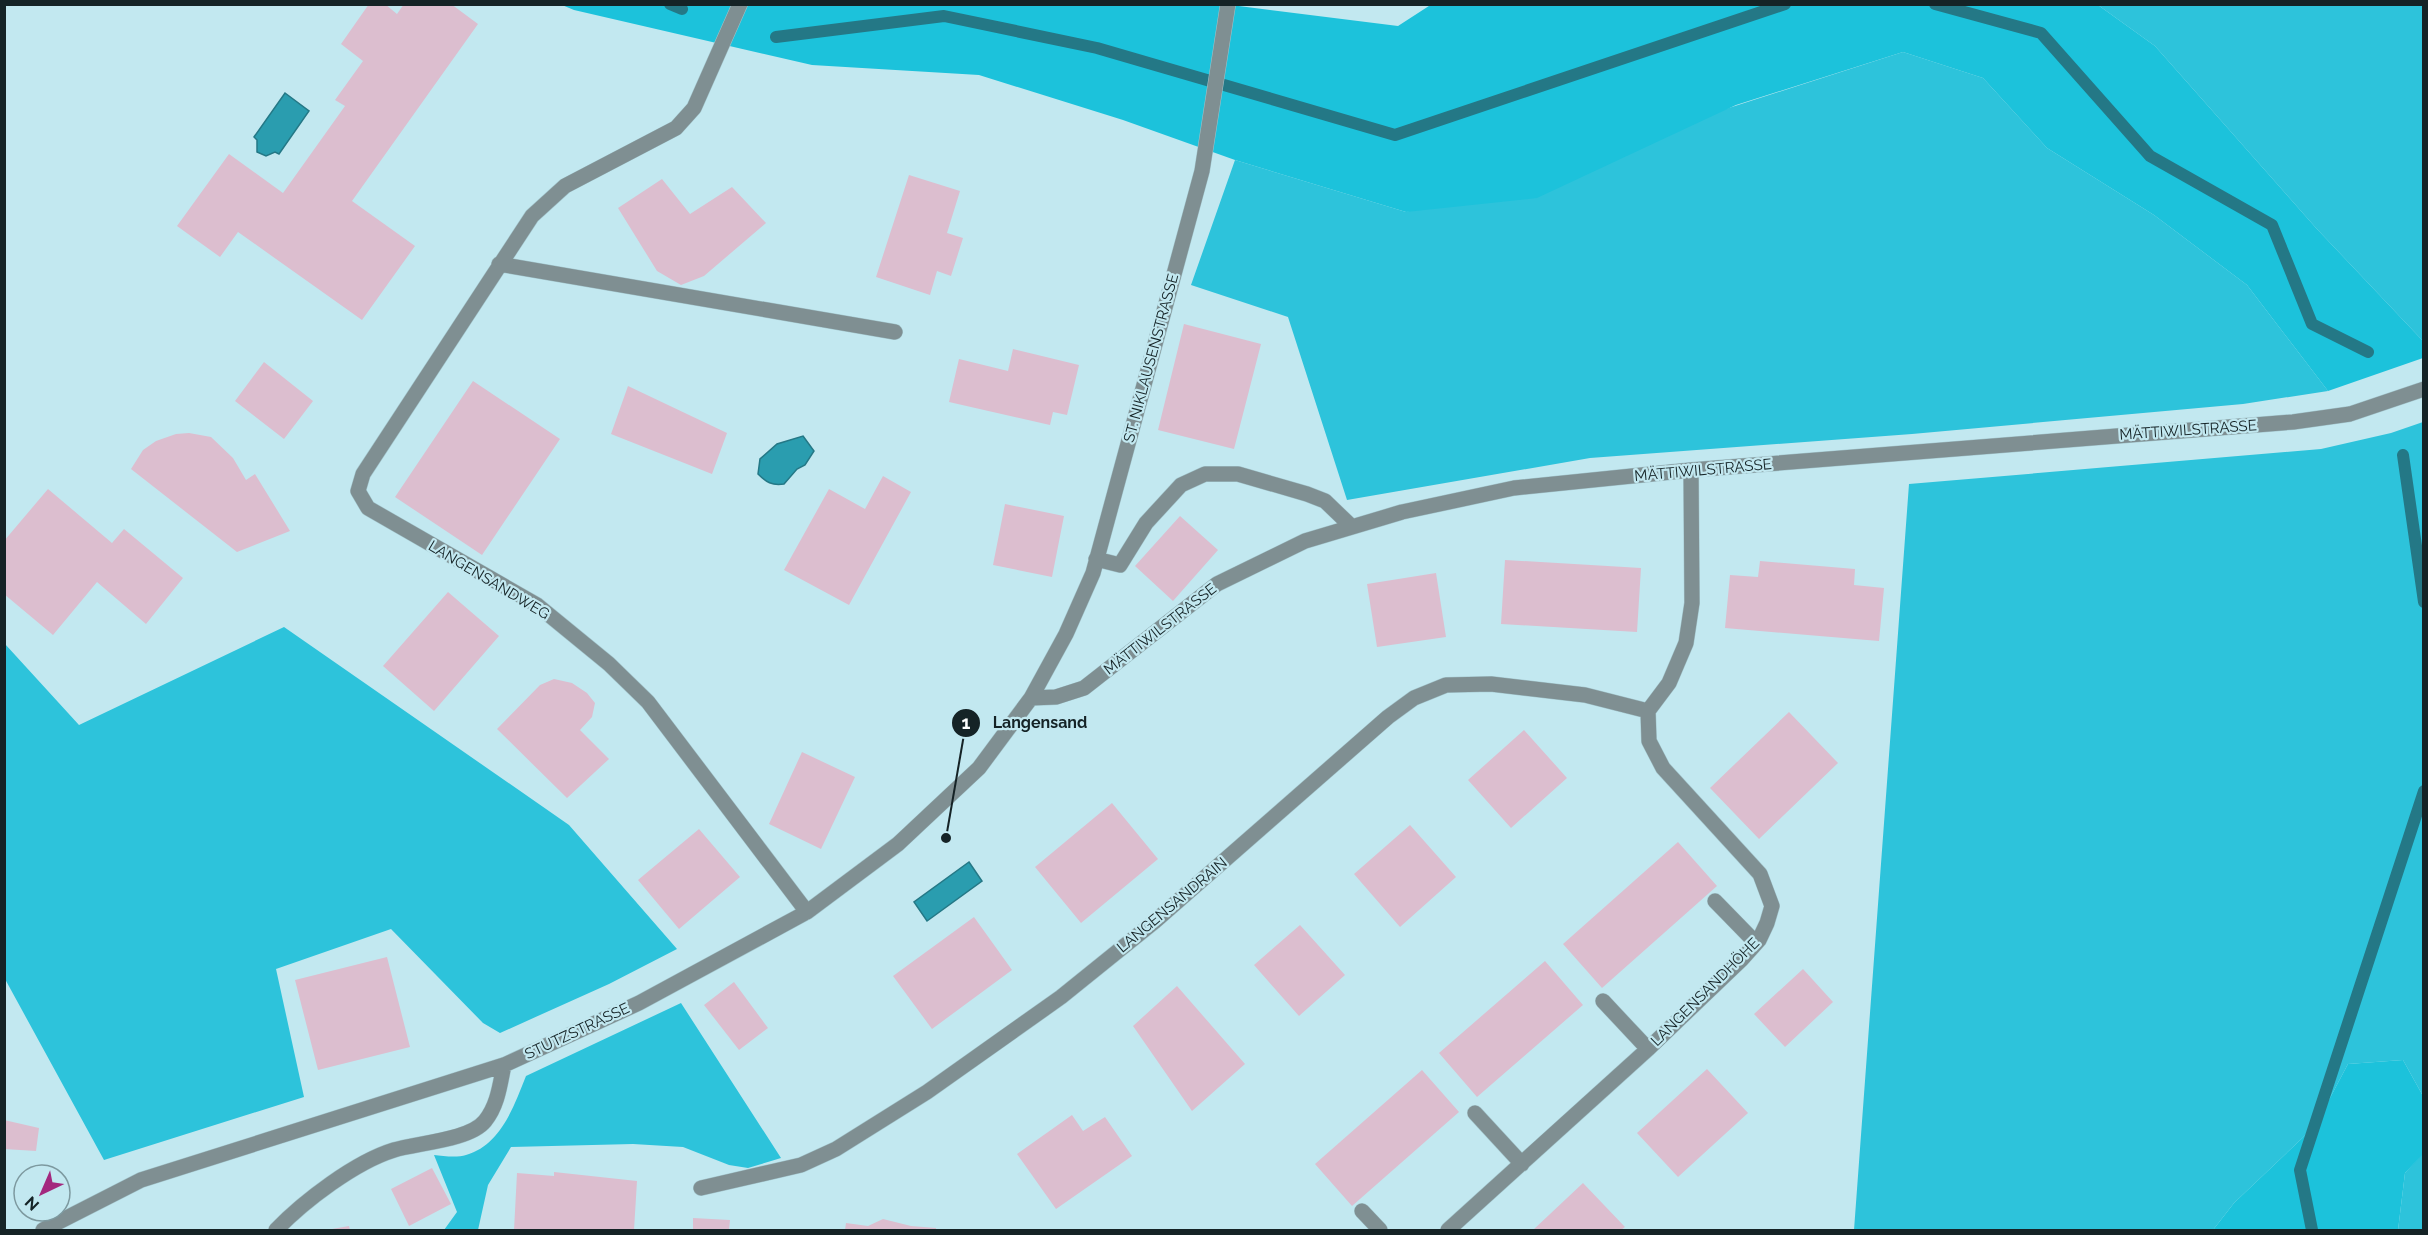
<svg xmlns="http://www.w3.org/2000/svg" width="2428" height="1235" viewBox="0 0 2428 1235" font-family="Raleway,sans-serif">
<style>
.green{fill:#2dc3db}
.forest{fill:#1cc2db}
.water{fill:#2a9daf;stroke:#247886;stroke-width:1.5}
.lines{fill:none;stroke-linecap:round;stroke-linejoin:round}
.stream{stroke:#247886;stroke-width:12}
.building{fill:#dcbecf}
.minor-casing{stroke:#a3c5cc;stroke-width:16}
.minor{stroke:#7f8f92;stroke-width:15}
.labels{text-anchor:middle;stroke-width:4.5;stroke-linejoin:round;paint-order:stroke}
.street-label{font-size:15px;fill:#152326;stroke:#c2e8f0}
.leader{fill:none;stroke:#152326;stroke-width:2}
.callout-dot{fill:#152326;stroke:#c2e8f0;stroke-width:2}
.mark-label{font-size:18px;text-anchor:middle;font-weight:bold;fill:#fff}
.callout-label{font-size:16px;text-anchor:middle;font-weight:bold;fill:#152326;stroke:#c2e8f0;stroke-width:4.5;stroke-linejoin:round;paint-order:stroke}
</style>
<rect width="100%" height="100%" fill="#c2e8f0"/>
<path class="green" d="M2098,5H2423V341L2316,228L2155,46Z
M1903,52L1983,78L2047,148L2154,215L2247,285L2328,391L2243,404L1912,434L1590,458L1347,500L1288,317L1191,285L1235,160L1406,212Z
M2423,422V1096L2403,1060L2348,1064L2315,1126L2234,1203L2213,1230H1854L1909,484L2321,449L2391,433Z
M284,627L569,825L677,949L609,984L500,1033L483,1023L391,929L276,969L304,1097L104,1160L5,979V644L79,725Z
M681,1003L781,1158L748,1168L729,1165L683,1147L633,1144L511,1147L488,1185L478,1230H444L457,1212L434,1155C443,1156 457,1158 466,1155C501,1145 514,1106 526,1076Z
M2423,1153V1230H2398L2405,1173Z"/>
<path class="forest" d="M1223,4L1398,26L1432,4L2098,5L2155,46L2316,228L2423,341V358L2328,391L2247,285L2154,215L2047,148L1983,78L1903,52L1736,105L1537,198L1406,212L1235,160L1123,120L979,75L812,65L574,10L562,5Z
M2403,1060L2423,1096L2424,1153L2405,1173L2398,1230H2213L2234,1203L2315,1126L2348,1064Z"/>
<path class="water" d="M285,93L309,111L279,154L275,152L266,156L257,152V140L254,137Z
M803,436L814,451L805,465L797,469L784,484C772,486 766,482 758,474L760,459L777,444Z
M969,862L982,881L927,921L914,902Z"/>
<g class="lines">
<path class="stream" d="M670,4L682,9
M1935,4L2041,33L2150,156L2272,225L2312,324L2368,352
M776,37L944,16L1097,48L1395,135L1785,4
M2403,455L2424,602
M2312,1230L2300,1170L2424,791"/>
</g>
<path class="building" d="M369,4H385L397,14L404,4H451L478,24L352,201L415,246L362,320L238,232L220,257L177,226L229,154L283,193L345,106L335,100L363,61L341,44Z
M909,175L960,191L947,233L963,238L951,276L937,271L930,295L876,277Z
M662,179L690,214L732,187L766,223L704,276L681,285L657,271L618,208Z
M1184,324L1261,344L1234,449L1158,430Z
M1013,349L1079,365L1067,415L1053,412L1050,425L949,402L959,359L1008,371Z
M264,362L313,401L284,439L235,401Z
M473,381L560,439L482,555L395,497Z
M628,386L727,433L712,474L611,434Z
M189,433L211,437L233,458L246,480L255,474L290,531L237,552L131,469L143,450L156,441L176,434Z
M883,476L911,492L849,605L784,570L829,489L865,509Z
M48,489L112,543L124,529L183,578L146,624L97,582L53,635L4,594V541Z
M1005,504L1064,516L1052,577L993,565Z
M1180,516L1218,550L1173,601L1135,566Z
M1505,560L1641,568L1637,632L1501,624Z
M1760,561L1855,569L1854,585L1884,588L1879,641L1725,628L1730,575L1758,577Z
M1436,573L1446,637L1377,647L1367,584Z
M448,592L499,636L434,711L383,666Z
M554,679L572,683L587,693L595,703L592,717L580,730L609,759L567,798L497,729L540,685Z
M1789,712L1838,763L1759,839L1710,788Z
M1524,730L1567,778L1511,828L1468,780Z
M802,752L855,777L821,849L769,824Z
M1112,803L1158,859L1081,923L1035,867Z
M1410,825L1456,877L1400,927L1354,874Z
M699,829L740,877L679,929L638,880Z
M1678,842L1717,886L1602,988L1563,944Z
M974,917L1012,970L932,1029L893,976Z
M1300,925L1345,975L1299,1016L1254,965Z
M387,957L410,1047L318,1070L295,980Z
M1545,961L1583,1005L1477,1097L1439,1053Z
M1803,969L1833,1002L1785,1047L1754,1014Z
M734,982L768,1028L739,1050L704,1005Z
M1177,986L1245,1064L1192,1111L1133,1026Z
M1707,1069L1748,1113L1678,1177L1637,1133Z
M1422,1070L1459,1112L1352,1206L1315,1164Z
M1072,1115L1083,1131L1105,1117L1132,1156L1056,1209L1017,1154Z
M4,1120L39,1128L36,1151L4,1149Z
M432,1168L451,1204L409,1226L391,1189Z
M554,1172L637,1181L634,1230H514L517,1173L554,1176Z
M1583,1183L1625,1227L1621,1230H1533Z
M693,1218L730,1220L729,1230H693Z
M883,1219L911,1226L936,1228V1230H845L846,1223L868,1226Z
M349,1226L350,1230H332V1229Z"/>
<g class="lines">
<g class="minor-casing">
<path id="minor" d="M740,4L694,108L676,128L565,186L532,216L363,474L358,491L368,508L537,605L609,664L648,702L807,912
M499,264L895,332
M1096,559L1120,565L1146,523L1181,485L1205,474H1238L1307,494L1325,501L1351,526
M1031,698L1056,697L1084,688L1217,584L1305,541L1402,512L1514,488L1691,470L2293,422L2350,414L2424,389
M1715,901L1756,943
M1603,1001L1648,1049
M1475,1113L1522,1164
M701,1188L801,1165L836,1149L927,1092L1061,997L1154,922L1388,717L1414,698L1446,685L1491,684L1585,695L1648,711
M1362,1211L1380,1230
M43,1230L141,1180L504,1065L639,1003L807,912L898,844L979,768L1031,698L1066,634L1093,573L1202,171L1228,4
M276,1230C304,1201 355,1162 394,1150C417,1143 470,1140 485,1121C498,1105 500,1084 504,1065
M1448,1230L1648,1049L1742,959L1759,940L1767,923L1772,906L1760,874L1663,768L1649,741L1648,711L1669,683L1686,643L1692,603L1691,470"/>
</g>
<use href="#minor" class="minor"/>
</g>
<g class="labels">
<g class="street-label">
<text transform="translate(1151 358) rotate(-75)" y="5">ST. NIKLAUSENSTRASSE</text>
<text transform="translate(2188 430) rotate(-4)" y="5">MÄTTIWILSTRASSE</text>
<text transform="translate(1703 470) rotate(-5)" y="5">MÄTTIWILSTRASSE</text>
<text transform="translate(489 580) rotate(31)" y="5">LANGENSANDWEG</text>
<text transform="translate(1160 629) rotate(-38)" y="5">MÄTTIWILSTRASSE</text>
<text transform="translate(1172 905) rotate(-40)" y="5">LANGENSANDRAIN</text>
<text transform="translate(1705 992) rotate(-45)" y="5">LANGENSANDHÖHE</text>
<text transform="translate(577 1031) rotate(-25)" y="5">STUTZSTRASSE</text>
</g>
</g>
<path class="leader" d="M946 838L966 723"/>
<g class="callout-dot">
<circle cx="946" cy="838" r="6"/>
<circle cx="966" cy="723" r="15"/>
</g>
<g class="mark-label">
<text x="966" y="729">1</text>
</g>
<g class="callout-label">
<text x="1040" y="728">Langensand</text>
</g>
<rect width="2428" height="1235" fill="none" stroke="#152326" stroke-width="12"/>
<g transform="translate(42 1193) rotate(224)"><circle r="28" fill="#c2e8f0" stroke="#7d999f" stroke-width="1.5"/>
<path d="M0-4.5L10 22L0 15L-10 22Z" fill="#a3287e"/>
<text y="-9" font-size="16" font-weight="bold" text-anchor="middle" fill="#152326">N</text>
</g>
</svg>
